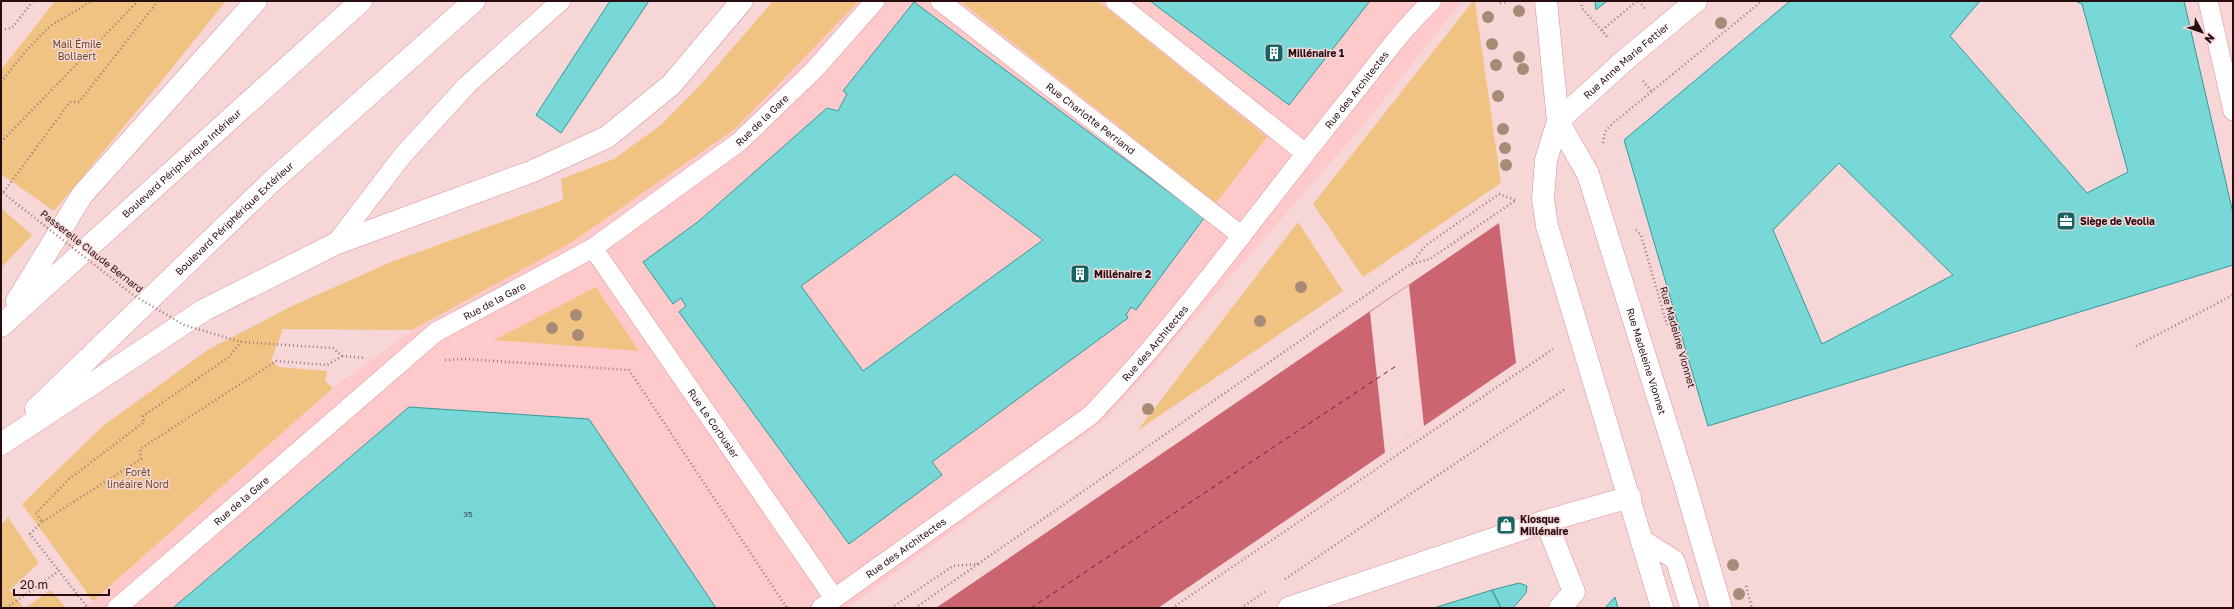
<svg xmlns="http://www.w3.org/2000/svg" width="2234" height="609" viewBox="0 0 2234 609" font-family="'Golos Text',sans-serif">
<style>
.built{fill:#fec9cb}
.green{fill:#f0c383}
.water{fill:#cb6570}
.pier{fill:#f7d6d8}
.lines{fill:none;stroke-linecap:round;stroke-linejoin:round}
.ferry{stroke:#77192b;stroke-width:1;stroke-dasharray:5 4;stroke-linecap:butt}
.building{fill:#78d8d8;stroke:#399;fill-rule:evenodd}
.service-casing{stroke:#dc9196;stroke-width:20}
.pedestrian-casing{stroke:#dc9196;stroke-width:23}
.minor-casing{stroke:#dc9196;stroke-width:23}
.trunk-casing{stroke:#dc9196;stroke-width:23}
.path{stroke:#97797c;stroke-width:2.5;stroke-dasharray:1 3;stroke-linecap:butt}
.service{stroke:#fff;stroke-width:19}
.pedestrian{stroke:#fff;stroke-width:22}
.minor{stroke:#fff;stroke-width:22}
.trunk{stroke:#fff;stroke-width:22}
.path-bridge{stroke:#97797c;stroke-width:2.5;stroke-dasharray:1 3;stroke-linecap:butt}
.tree{fill:#a88b77}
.labels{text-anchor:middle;stroke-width:3;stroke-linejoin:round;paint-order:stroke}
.number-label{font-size:8px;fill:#3c4042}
.park-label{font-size:10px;fill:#674d27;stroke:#f7d6d8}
.poi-label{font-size:10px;font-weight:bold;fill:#280d10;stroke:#f7d6d8;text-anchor:start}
.street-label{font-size:10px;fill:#280d10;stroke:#f7d6d8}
</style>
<rect width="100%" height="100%" fill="#f7d6d8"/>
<path class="built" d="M859,1H1462L1362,127L1105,420L847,608H85L333,388L412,330L569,244L735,129Z"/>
<path class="green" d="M55,1H226L156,88L54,211L1,174V70Z
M773,1H859L735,129L569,244L412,330L283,329L271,360L279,367L327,371L325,381L333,388L93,601L22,504L103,426L209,349L292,306L391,262L563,200L561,179L614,159L662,124L704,81Z
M960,1H1098L1267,137L1216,203Z
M1473,1H1475L1501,183L1363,277L1313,204Z
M1,208L32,235L1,268Z
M1298,222L1343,291L1137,431Z
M596,287L639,351L494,340Z
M8,517L39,563L10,590L24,608H1V525Z
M51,590L66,608H25Z"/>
<path class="water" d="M1499,223L1516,363L1158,608H936Z"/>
<path class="pier" d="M1409,285L1424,426L1385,453L1370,312Z"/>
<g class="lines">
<path class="ferry" d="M1031,608L1396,366"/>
</g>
<path class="building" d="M610,1H649L561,133L536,115Z
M1150,1H1370L1289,105Z
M1595,1H1607L1596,10Z
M1790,1H1980L1950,36L2087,193L2128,172L2082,4L2075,1H2184L2233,213V265L1708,426L1624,140ZM1839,163L1953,275L1822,344L1773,230Z
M914,2L1204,218L1136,310L1131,307L1126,315L1128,318L932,462L942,475L849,544L679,312L686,306L681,298L673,304L643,262L699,221L827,108L838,111L847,94L843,91ZM955,174L1043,240L863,371L801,286Z
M409,407L589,419L716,608H173Z
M1519,583L1527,586L1526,593L1513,608H1501L1492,590Z
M1492,590L1501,608H1434Z
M1615,597L1618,608H1605Z"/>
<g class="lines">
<g class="service-casing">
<g id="service">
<path id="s1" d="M940,1L1242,236"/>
<path d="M1115,1L1305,153"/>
<path d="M2208,1L2233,111"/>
<path d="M335,244L403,155L467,85L561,1"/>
<path id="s2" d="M593,248L834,598"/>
<path d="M1642,539L1675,560L1690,608"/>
<path id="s3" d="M117,608L436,332L593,248L739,142L815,69L875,1"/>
<path id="s4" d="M821,608L1091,415C1184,318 1261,207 1346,103C1374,69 1400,31 1432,1"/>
</g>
</g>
<g class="pedestrian-casing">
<path id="pedestrian" d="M1546,521L1574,592L1560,608
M1289,608L1546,521L1630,497"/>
</g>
<g class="minor-casing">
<g id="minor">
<path d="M1546,1L1558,121L1546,160L1543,199L1547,226L1662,608"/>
<path id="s5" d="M1558,121L1588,174L1685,484L1721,608"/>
<path id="s6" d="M1558,121L1625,60L1696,1"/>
</g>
</g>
<g class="trunk-casing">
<g id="trunk">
<path d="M17,301L82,195L256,1"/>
<path id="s7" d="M1,326L361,1"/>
<path id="s8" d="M36,409L270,183L474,1"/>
<path d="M1,444L204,310L335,244L533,171L607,137L671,85L742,1"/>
</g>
</g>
<path class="path" d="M1581,1L1582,8L1609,39
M1639,1L1645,9
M1500,3L1506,2
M1,30L12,28L33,1
M1602,30L1637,1
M1643,81L1652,92
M1,82L24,53L50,26L92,1
M1,142L138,1
M1603,143L1605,132L1612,124L1762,1
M1,191L3,193L70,102H79L158,1
M1636,230L1641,235L1667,325
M1412,264L1430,259L1516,200
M241,342L333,348L342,356L327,365L276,361L140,449L141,459L42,522L36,513L69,479L144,422L143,416L229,357Z
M2136,346L2233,295
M342,356L366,358
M445,360L466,359L629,370L787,608
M42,522L30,534L59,571
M1285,579L1565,389
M1746,586L1752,608
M6,608L59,571L88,608
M891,608L953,566L978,564L1411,264L1425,246L1499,194L1515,200
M915,608L978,564
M1172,608L1553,349
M1241,608L1266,591"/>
<use href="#service" class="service"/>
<use href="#pedestrian" class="pedestrian"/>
<use href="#minor" class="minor"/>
<use href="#trunk" class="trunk"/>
<path class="path-bridge" d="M3,193L133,295L184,325L241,342"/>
</g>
<g class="tree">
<circle cx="1519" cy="11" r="6"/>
<circle cx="1488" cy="17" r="6"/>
<circle cx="1721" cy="23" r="6"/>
<circle cx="1492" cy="44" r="6"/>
<circle cx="1519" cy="57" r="6"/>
<circle cx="1496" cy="65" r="6"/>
<circle cx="1523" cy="69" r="6"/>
<circle cx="1498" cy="96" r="6"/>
<circle cx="1503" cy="129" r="6"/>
<circle cx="1505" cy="148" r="6"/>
<circle cx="1506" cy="165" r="6"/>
<circle cx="1301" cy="287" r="6"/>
<circle cx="576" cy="315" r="6"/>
<circle cx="1260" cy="321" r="6"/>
<circle cx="552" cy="328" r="6"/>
<circle cx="578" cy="335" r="6"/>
<circle cx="1148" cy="409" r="6"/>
<circle cx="1733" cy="565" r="6"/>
<circle cx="1739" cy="594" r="6"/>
</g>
<defs>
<g id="building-square" transform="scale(1)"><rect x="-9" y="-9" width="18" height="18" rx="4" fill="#166565" stroke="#f7d6d8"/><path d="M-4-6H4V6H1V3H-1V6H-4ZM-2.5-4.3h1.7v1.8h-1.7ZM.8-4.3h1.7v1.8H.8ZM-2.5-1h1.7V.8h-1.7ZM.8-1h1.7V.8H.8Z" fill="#fff"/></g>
<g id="office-square" transform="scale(1)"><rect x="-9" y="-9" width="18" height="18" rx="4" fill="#166565" stroke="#f7d6d8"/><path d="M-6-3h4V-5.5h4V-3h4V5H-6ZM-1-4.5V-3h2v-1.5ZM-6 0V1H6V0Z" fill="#fff"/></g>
<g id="shop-square" transform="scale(1)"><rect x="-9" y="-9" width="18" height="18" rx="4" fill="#166565" stroke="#f7d6d8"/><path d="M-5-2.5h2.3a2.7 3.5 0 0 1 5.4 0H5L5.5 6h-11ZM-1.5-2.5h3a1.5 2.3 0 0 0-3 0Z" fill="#fff"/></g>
</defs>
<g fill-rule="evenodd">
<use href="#building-square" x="1274" y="53"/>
<use href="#office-square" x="2066" y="221"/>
<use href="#building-square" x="1080" y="274"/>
<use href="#shop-square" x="1506" y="525"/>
</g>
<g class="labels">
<g class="number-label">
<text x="468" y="517">35</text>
</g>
<g class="park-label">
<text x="77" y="48">Mail Émile<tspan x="77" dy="12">Bollaert</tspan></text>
<text x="138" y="476">Forêt<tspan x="138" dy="12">linéaire Nord</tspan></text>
</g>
<g class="poi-label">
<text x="1288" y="57">Millénaire 1</text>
<text x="2080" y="225">Siège de Veolia</text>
<text x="1094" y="278">Millénaire 2</text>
<text x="1520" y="523">Kiosque<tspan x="1520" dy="12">Millénaire</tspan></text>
</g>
<g class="street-label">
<text dy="4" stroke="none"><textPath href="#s6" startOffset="91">Rue Anne Marie Fettier</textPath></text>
<text dy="4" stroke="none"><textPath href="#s4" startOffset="752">Rue des Architectes</textPath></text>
<text dy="4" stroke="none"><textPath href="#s1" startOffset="191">Rue Charlotte Perriand</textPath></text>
<text dy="4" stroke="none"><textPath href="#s3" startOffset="812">Rue de la Gare</textPath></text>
<text dy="4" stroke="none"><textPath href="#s7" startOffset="243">Boulevard Périphérique Intérieur</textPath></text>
<text dy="4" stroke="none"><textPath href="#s8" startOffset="275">Boulevard Périphérique Extérieur</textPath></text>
<text transform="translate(92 251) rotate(38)" y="4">Passerelle Claude Bernard</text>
<text dy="4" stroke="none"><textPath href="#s3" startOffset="488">Rue de la Gare</textPath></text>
<text transform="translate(1678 337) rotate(74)" y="4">Rue Madeline Vionnet</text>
<text dy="4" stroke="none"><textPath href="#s4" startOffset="428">Rue des Architectes</textPath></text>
<text dy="4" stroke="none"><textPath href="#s5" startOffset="257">Rue Madeleine Vionnet</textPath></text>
<text dy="4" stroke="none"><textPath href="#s2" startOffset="213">Rue Le Corbusier</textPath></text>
<text dy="4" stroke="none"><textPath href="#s3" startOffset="164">Rue de la Gare</textPath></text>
<text dy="4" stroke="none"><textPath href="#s4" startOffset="104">Rue des Architectes</textPath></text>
</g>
</g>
<rect width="2234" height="609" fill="none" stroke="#280d10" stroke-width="4"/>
<g transform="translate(2202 32) rotate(130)" stroke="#f7d6d8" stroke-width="3" paint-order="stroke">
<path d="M0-3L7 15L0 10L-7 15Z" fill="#280d10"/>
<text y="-6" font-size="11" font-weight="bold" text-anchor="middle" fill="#280d10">N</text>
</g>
<path d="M14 589v6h95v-6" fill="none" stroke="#280d10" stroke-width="2"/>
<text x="20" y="589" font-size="12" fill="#280d10" stroke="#f7d6d8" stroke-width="3" paint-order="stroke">20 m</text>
</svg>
